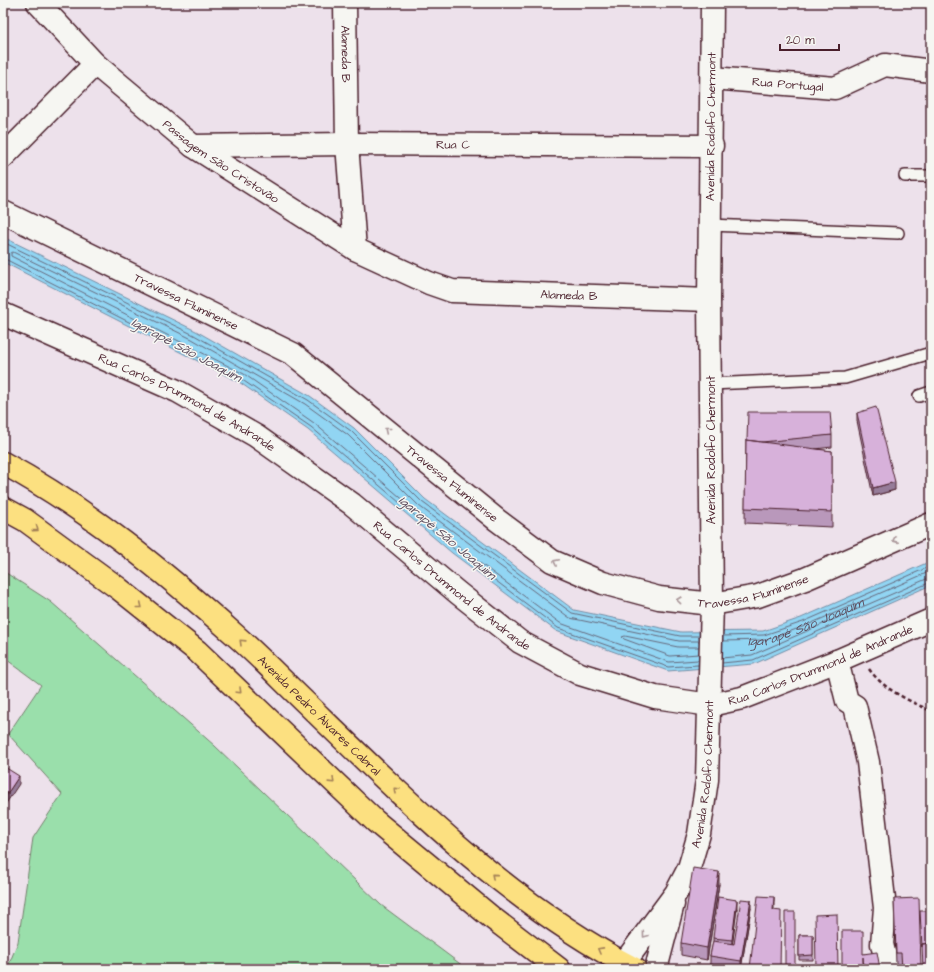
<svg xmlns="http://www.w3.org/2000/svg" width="934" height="972" viewBox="0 0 934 972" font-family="'Architects Daughter',sans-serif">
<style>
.green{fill:#9adfab;stroke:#727f6b}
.water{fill:#91d5f3;stroke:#758ca3}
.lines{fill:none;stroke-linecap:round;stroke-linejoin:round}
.shore{stroke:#66687b;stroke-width:1}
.service-casing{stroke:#4a1f2b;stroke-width:14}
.minor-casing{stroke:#4a1f2b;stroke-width:25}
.secondary-casing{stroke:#4a1f2b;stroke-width:25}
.primary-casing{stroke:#4a1f2b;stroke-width:25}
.path{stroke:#4a1f2b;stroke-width:2.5;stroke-dasharray:4 3;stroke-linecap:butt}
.service{stroke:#f6f6f2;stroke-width:11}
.minor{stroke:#f6f6f2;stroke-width:22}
.secondary{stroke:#f6f6f2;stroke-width:22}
.primary{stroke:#fce080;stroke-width:22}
.wall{fill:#b998bb;stroke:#4a1f2b}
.shaded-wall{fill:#967c99;stroke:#4a1f2b}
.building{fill:#d7b1da;stroke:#4a1f2b}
.oneway{stroke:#a99598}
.oneway2{stroke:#a38056}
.labels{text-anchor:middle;stroke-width:3;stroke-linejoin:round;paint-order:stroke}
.street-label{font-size:12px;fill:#4a1f2b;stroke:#f6f6f2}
.water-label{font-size:13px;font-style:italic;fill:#5c4c5d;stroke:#f6f6f2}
</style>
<rect width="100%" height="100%" fill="#ede1eb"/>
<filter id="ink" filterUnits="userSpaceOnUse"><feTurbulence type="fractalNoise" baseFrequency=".025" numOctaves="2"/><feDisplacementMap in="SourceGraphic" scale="8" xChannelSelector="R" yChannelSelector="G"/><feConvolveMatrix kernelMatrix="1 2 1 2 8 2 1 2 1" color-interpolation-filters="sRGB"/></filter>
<g filter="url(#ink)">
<path class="green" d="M3,571L51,602L215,746L381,905L467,969H7L18,942L33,838L62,794L8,734L41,685L3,657Z"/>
<path class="water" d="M3,237L196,331L310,396L354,428L425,499L574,610L681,632L763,631L801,618L931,561V585L754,664L668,671L556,631L452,553L308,430L239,382L3,262Z"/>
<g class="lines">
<g class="shore">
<path d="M3,242L194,335L308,400L351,431L422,502L572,613L680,636H699"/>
<path d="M3,258L241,379L311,427L454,549L558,628L668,667L698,665"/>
<path d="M723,636L764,635L803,622L931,566"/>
<path id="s1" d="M723,641L766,640L805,626L931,571"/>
<path d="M699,654L670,656L624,639L622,637L625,636L678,647H699"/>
<path d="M722,658L752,655L931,577"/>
<path d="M698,660L669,662L560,623L457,546L314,423L244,374L11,256V253L13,252L192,339L305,404L348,435L419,506L570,618L679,641H699"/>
<path d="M722,663L753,660L931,582"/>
</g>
<g class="service-casing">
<path id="service" d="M905,176H931
M711,225L898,233
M710,384L845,378L931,353
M919,396L931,392"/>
</g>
<g class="minor-casing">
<g id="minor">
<path id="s2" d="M38,3L95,64L193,146L355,249L429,283L452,291L709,300"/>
<path id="s3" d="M345,3L347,144L355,249"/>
<path id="s4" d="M712,78L835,88L885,65L931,71"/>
<path id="s5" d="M193,146L347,144L712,146"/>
<path d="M3,157L95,64"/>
<path id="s6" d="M3,212L293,354L497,520L552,561L603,583L659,598L712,604L758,596L805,579L931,524"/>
<path id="s7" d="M3,314L177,391L256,436L352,504L458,593L520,642L580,674L655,697L710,705L742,698L837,661L931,620"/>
<path d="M837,661L847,701L855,706L868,762L885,908L882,944L888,969"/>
</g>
</g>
<g class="secondary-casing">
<g id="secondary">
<path id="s8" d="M624,963L676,893L689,868L699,834L707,780L712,604L709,300L712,3"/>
<path d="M656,969L673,904"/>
</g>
</g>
<g class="primary-casing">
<g id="primary">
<path id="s9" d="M3,463C88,509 163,571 235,635C260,657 282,680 306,703C407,801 508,903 635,969"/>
<path d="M3,508L25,520L118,588L197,651L375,821L491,917L559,969"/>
</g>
</g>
<path class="path" d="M869,669C884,690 908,700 931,711"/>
<use href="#service" class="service"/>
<use href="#minor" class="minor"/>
<use href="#secondary" class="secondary"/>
<use href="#primary" class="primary"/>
</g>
<path class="wall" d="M857,413L895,490L873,496L857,421Z
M832,435V447L815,449L832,451V527L745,523L746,440Z
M719,884L707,960L681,955V943Z
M894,899L921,969H902L901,965H896Z
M737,908L732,944H734L751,908L741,969L710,964V956L713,942V938Z
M799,935H813V960H799Z"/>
<path class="shaded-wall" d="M895,482V490L873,496V488Z
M19,776V784L3,808V800Z
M719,872V884L707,960V948Z
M774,897V909L773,922V910Z
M737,900V908L732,948V940Z
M751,900V908L741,969V961Z"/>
<path class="building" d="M876,407L895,482L873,488L857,413Z
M748,412H830L832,435L762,442L747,440Z
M746,440L832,451V512L745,508Z
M3,766L19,776L3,800Z
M693,868L719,872L707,948L681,943Z
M758,896L774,897L773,910L781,911L780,969H750Z
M718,897L737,900L732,940L713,938Z
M919,898L921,969H902L901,953H896L894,899Z
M741,899L751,900L741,961L710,956L713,941L734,944Z
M920,911H931V943L922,944V947Z
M785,912H795V969H785Z
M837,914L838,969H816L815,915Z
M842,931H863V954L877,952L880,969H864L863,957V969H842Z
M799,935H813V955L799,956Z
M931,943V969H923L922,944Z"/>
<defs><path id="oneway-chevron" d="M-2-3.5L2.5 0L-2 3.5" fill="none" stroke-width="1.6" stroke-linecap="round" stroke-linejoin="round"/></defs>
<g class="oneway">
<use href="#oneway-chevron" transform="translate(387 430) rotate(-141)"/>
<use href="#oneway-chevron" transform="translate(895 540) rotate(156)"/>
<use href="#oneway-chevron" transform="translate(556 562) rotate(-154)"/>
<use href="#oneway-chevron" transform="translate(679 600) rotate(-174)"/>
<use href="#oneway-chevron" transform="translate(645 935) rotate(127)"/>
</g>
<g class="oneway2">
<use href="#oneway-chevron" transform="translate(36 529) rotate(36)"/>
<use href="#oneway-chevron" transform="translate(140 606) rotate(39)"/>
<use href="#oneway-chevron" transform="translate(242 642) rotate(-136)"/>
<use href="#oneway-chevron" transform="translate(239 691) rotate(44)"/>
<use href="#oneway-chevron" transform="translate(332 781) rotate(44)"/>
<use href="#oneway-chevron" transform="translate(396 790) rotate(-136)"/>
<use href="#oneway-chevron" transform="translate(494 876) rotate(-140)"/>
<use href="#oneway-chevron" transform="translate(600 950) rotate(-151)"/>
</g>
</g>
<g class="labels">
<g class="street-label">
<text dy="4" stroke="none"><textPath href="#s3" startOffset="51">Alameda B</textPath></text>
<text dy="4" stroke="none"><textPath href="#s4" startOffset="76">Rua Portugal</textPath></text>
<text dy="4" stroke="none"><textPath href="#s8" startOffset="859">Avenida Rodolfo Chermont</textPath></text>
<text dy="4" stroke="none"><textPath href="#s5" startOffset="260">Rua C</textPath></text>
<text dy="4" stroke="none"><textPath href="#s2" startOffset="243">Passagem São Cristovão</textPath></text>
<text dy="4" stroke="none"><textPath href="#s2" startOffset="626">Alameda B</textPath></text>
<text dy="4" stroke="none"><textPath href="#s6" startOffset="204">Travessa Fluminense</textPath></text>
<text dy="4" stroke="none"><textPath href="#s7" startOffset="204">Rua Carlos Drummond de Andrande</textPath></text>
<text transform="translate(711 450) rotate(-90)" y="4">Avenida Rodolfo Chermont</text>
<text dy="4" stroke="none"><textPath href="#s6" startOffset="528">Travessa Fluminense</textPath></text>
<text dy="4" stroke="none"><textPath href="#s7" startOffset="528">Rua Carlos Drummond de Andrande</textPath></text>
<text dy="4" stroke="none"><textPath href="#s6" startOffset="864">Travessa Fluminense</textPath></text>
<text dy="4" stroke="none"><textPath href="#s7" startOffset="936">Rua Carlos Drummond de Andrande</textPath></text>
<text dy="4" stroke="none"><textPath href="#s9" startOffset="406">Avenida Pedro Álvares Cabral</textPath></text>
<text dy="4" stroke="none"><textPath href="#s8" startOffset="211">Avenida Rodolfo Chermont</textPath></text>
</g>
<g class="water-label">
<text transform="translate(187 349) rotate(28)" y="5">Igarapé São Joaquim</text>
<text transform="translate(448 537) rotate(40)" y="5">Igarapé São Joaquim</text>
<text dy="5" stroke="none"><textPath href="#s1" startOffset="86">Igarapé São Joaquim</textPath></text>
</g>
</g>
<rect width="934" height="972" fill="none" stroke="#f6f6f2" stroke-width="16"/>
<rect x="8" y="8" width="918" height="956" fill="none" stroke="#4a1f2b" stroke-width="1.5" filter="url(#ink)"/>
<path d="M780 44v6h59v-6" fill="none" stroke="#4a1f2b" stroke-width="2"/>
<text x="786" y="44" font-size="12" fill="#4a1f2b" stroke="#f6f6f2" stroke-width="3" paint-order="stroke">20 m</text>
</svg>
